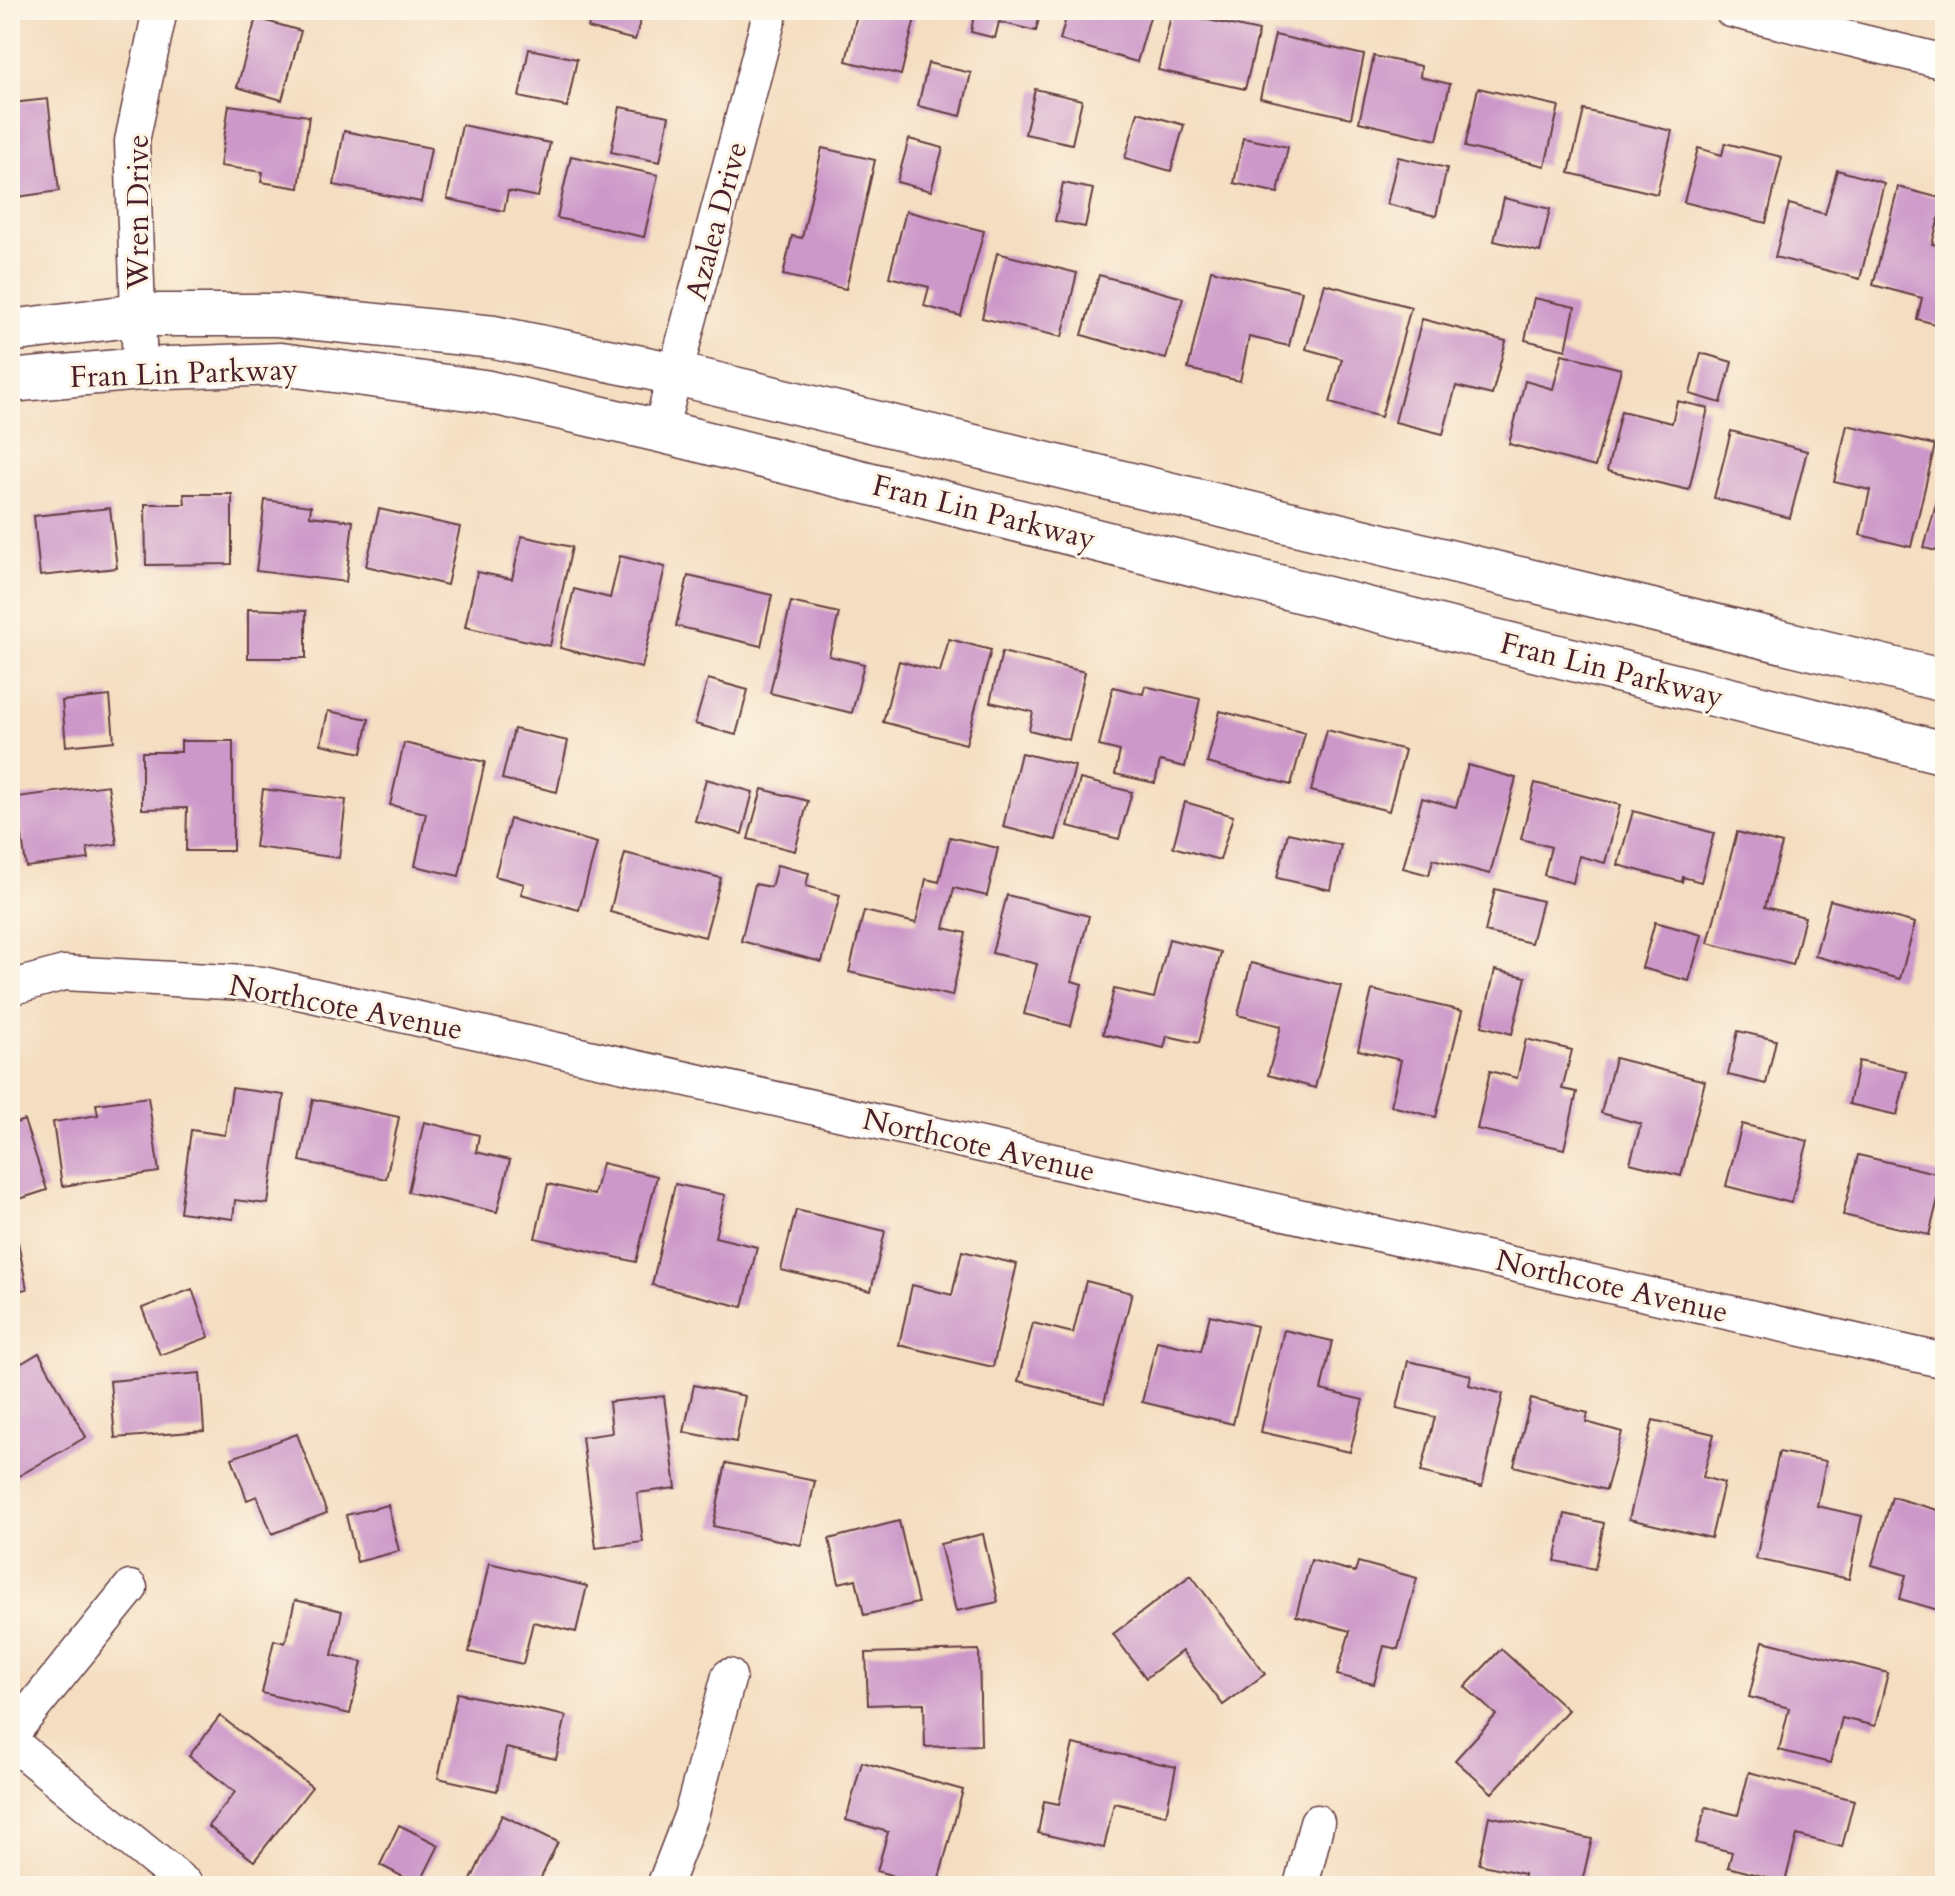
<svg xmlns="http://www.w3.org/2000/svg" width="1955" height="1896" viewBox="0 0 1955 1896" font-family="Cardo,serif">
<style>
.building{fill:#cc97c9}
.lines{fill:none;stroke-linecap:round;stroke-linejoin:round}
.minor-casing{stroke:#643c41;stroke-width:37}
.tertiary-casing{stroke:#643c41;stroke-width:45}
.minor{stroke:#fff;stroke-width:34}
.tertiary{stroke:#fff;stroke-width:42}
.labels{text-anchor:middle;stroke-width:6;stroke-linejoin:round;paint-order:stroke}
.street-label{font-size:30px;fill:#4a1f2b;stroke:#fcf5e5}
</style>
<rect width="100%" height="100%" fill="#fcf5e5"/>
<filter id="ink" filterUnits="userSpaceOnUse"><feTurbulence type="fractalNoise" baseFrequency=".0125" numOctaves="2"/><feDisplacementMap in="SourceGraphic" scale="16" xChannelSelector="R" yChannelSelector="G"/><feConvolveMatrix kernelMatrix="1 2 1 2 8 2 1 2 1" color-interpolation-filters="sRGB"/></filter>
<filter id="wash" filterUnits="userSpaceOnUse"><feTurbulence type="fractalNoise" baseFrequency=".006" numOctaves="4" result="noise"/><feDisplacementMap in="SourceGraphic" scale="32" xChannelSelector="R" yChannelSelector="G"/><feGaussianBlur stdDeviation="1.8" result="paint"/><feColorMatrix in="noise" values="0 0 0 0 0 0 0 0 0 0 0 0 0 0 0 0 0 1.4 0 .05"/><feComposite in="paint" operator="in"/></filter>
<g filter="url(#wash)">
<rect width="100%" height="100%" fill="#f4ddc0"/>
<g id="blocks">
<path class="building" d="M593,10H643L635,40L588,28Z
M858,10H917L901,75L846,61Z
M957,10H1041L1036,31L999,22L995,38L971,32L974,15Z
M1068,10H1152L1137,62L1060,40Z
M1172,12L1259,31L1245,89L1158,70Z
M256,18L301,31L282,100L237,87Z
M1275,35L1364,55L1351,118L1260,98Z
M529,49L577,59L567,107L519,97Z
M1374,56L1421,66L1420,77L1450,84L1437,140L1359,122Z
M928,63L971,73L961,116L918,106Z
M1478,88L1559,106L1545,166L1465,147Z
M1035,89L1082,100L1072,144L1025,134Z
M48,99L59,191L10,198V136L16,135L12,103Z
M229,105L309,116L299,188L261,182L263,172L220,166Z
M620,107L669,116L660,162L611,152Z
M1584,110L1672,131L1657,194L1569,173Z
M1138,112L1184,125L1171,171L1125,158Z
M462,125L550,143L538,197L508,191L504,211L447,199Z
M344,131L431,148L421,202L334,185Z
M1243,138L1288,147L1278,193L1234,183Z
M909,139L943,148L931,191L897,182Z
M1725,143L1782,157L1766,223L1684,202L1698,148L1722,155Z
M822,148L875,160L846,289L783,275L792,236L802,238Z
M571,156L658,175L644,237L557,218Z
M1398,157L1447,168L1436,216L1387,204Z
M1837,170L1884,183L1860,279L1775,257L1789,204L1825,214Z
M1063,183L1093,189L1085,227L1055,221Z
M1898,187L1944,199L1932,244L1945,247V327L1917,319L1922,298L1873,285Z
M1504,198L1550,209L1540,252L1494,241Z
M906,211L984,231L961,316L924,306L929,287L889,277Z
M997,253L1077,273L1062,337L982,318Z
M1211,270L1302,291L1289,346L1249,337L1240,381L1188,369Z
M1099,275L1183,298L1166,359L1082,335Z
M1325,284L1411,307L1381,417L1330,403L1342,359L1306,349Z
M1534,298L1575,307L1566,350L1525,340Z
M1422,319L1506,341L1492,395L1456,386L1443,434L1395,422Z
M1701,353L1732,362L1721,403L1690,394Z
M1562,354L1621,369L1595,467L1509,444L1525,381L1553,389Z
M1677,401L1708,408L1689,490L1607,471L1621,411L1672,423Z
M1847,425L1935,445L1911,547L1860,535L1870,490L1834,482Z
M1731,431L1807,451L1790,518L1714,498Z
M1944,476H1945V553L1924,548Z
M184,494H232V564L146,565L145,504H185Z
M265,500L311,506L310,516L353,521L346,582L256,571Z
M110,508L117,568L40,576L34,516Z
M379,509L460,527L447,585L366,566Z
M522,536L572,547L550,646L465,627L477,572L512,579Z
M620,556L665,567L642,668L560,648L574,589L610,598Z
M688,576L772,595L761,646L676,626Z
M791,602L839,613L829,656L864,664L852,713L770,693Z
M248,609L306,611V658H248Z
M949,639L991,650L966,744L883,722L899,661L940,672Z
M1002,652L1085,672L1069,740L1029,730L1033,712L990,702Z
M708,679L748,690L736,735L695,724Z
M1145,686L1200,699L1185,767L1160,761L1155,783L1115,774L1120,751L1099,746L1113,687L1143,694Z
M110,696L114,741L66,746L62,701Z
M328,711L369,719L362,753L321,744Z
M1220,711L1305,733L1291,785L1207,763Z
M514,729L568,741L557,792L502,779Z
M1327,730L1405,750L1389,811L1311,791Z
M181,741H233V851H186L187,808L142,809V752H181Z
M404,743L485,762L459,876L415,866L426,813L390,805Z
M1021,753L1075,766L1056,840L1003,827Z
M1468,765L1516,778L1490,874L1433,859L1429,875L1403,868L1422,798L1456,807Z
M706,779L753,792L742,834L695,821Z
M1080,779L1132,792L1119,839L1068,826Z
M1535,783L1620,805L1605,863L1579,856L1573,883L1544,875L1551,847L1521,839Z
M108,785L117,844L87,848L89,859L26,867L17,797Z
M263,789L346,800L339,858L255,847Z
M762,789L808,801L795,851L748,839Z
M1185,802L1233,816L1220,860L1173,847Z
M1633,811L1714,833L1701,882L1683,877L1682,882L1618,865Z
M510,819L597,843L579,910L521,894L524,884L495,876Z
M1737,832L1782,844L1765,907L1805,917L1793,965L1708,943Z
M1288,833L1341,845L1331,890L1277,878Z
M950,837L998,848L987,896L954,888L944,928L966,933L952,996L849,972L864,911L916,923L926,879L939,882Z
M625,853L721,878L705,937L610,912Z
M777,865L809,873L806,886L840,895L822,962L741,941L755,884L771,887Z
M1495,889L1542,901L1531,943L1485,932Z
M1007,895L1089,916L1072,981L1082,984L1071,1026L1024,1014L1037,964L992,953Z
M1830,900L1915,923L1900,979L1815,956Z
M1655,922L1702,935L1689,981L1642,968Z
M1169,939L1221,952L1199,1043L1167,1036L1164,1048L1103,1034L1114,989L1154,998Z
M1251,963L1341,986L1315,1088L1268,1075L1281,1026L1238,1015Z
M1495,970L1526,977L1512,1034L1482,1026Z
M1372,990L1462,1011L1436,1117L1391,1106L1401,1060L1358,1050Z
M1738,1031L1776,1040L1766,1084L1728,1075Z
M1526,1039L1572,1050L1562,1089L1577,1092L1564,1149L1477,1129L1490,1071L1517,1078Z
M1615,1058L1705,1081L1681,1176L1630,1163L1641,1124L1601,1113Z
M1859,1061L1907,1072L1897,1115L1849,1104Z
M232,1088L284,1095L268,1204L235,1200L233,1219L180,1212L191,1130L225,1135Z
M148,1097L159,1172L62,1186L53,1122L98,1115L96,1104Z
M313,1099L399,1117L386,1179L300,1161Z
M24,1120L47,1190L10,1202V1125Z
M424,1122L479,1135L476,1152L510,1160L497,1212L408,1192Z
M1742,1124L1808,1141L1791,1203L1726,1186Z
M1858,1155L1944,1175L1929,1235L1843,1215Z
M602,1163L657,1176L636,1262L535,1238L548,1184L594,1195Z
M675,1184L725,1195L715,1237L757,1247L743,1307L652,1285Z
M796,1210L885,1231L871,1291L781,1270Z
M18,1242L27,1289L10,1292V1243Z
M962,1251L1017,1264L993,1367L899,1345L912,1285L952,1295Z
M1086,1281L1132,1293L1104,1403L1018,1381L1033,1323L1073,1333Z
M192,1289L209,1337L160,1355L142,1308Z
M1210,1315L1257,1326L1233,1424L1142,1402L1157,1341L1201,1351Z
M1284,1330L1332,1341L1321,1390L1363,1400L1350,1452L1261,1432Z
M39,1353L86,1437L10,1481V1370Z
M1408,1361L1471,1375L1469,1385L1503,1394L1482,1487L1421,1472L1435,1417L1397,1408Z
M200,1373L204,1431L115,1438L110,1381Z
M694,1385L745,1396L736,1442L684,1432Z
M664,1396L676,1488L637,1493L643,1542L596,1548L582,1437L612,1433L609,1402Z
M1531,1399L1588,1413L1586,1422L1622,1432L1606,1490L1514,1466Z
M1653,1420L1714,1434L1703,1477L1724,1483L1711,1538L1629,1519Z
M297,1434L327,1513L272,1534L257,1496L247,1500L232,1458Z
M1779,1452L1826,1461L1817,1506L1862,1516L1849,1579L1756,1559Z
M726,1463L815,1481L801,1545L713,1526Z
M1892,1497L1945,1512V1612L1900,1599L1906,1575L1872,1565Z
M388,1505L399,1551L357,1562L346,1515Z
M1565,1514L1604,1523L1595,1569L1555,1561Z
M899,1521L918,1603L864,1615L856,1579L839,1583L829,1539Z
M983,1534L998,1602L956,1611L940,1544Z
M1311,1560L1355,1572L1358,1562L1417,1578L1398,1649L1384,1646L1374,1684L1337,1675L1350,1631L1296,1616Z
M489,1563L587,1586L576,1632L533,1622L523,1664L469,1652Z
M1191,1575L1265,1674L1223,1705L1182,1651L1146,1678L1113,1634Z
M295,1600L342,1611L332,1655L362,1662L350,1714L262,1693L274,1640L285,1643Z
M1763,1641L1888,1673L1875,1726L1842,1718L1830,1763L1779,1750L1789,1708L1749,1697Z
M1501,1649L1568,1710L1492,1793L1455,1760L1496,1715L1465,1687Z
M979,1650L981,1745L925,1747L924,1703L868,1705L866,1653Z
M457,1693L566,1716L556,1759L506,1748L497,1791L438,1778Z
M220,1716L312,1787L254,1861L208,1826L235,1792L189,1756Z
M1073,1744L1176,1767L1166,1815L1114,1803L1104,1848L1038,1833L1044,1801L1059,1804Z
M862,1762L963,1790L937,1886H928L877,1871L888,1832L846,1820Z
M1749,1772L1854,1800L1842,1847L1797,1835L1785,1882L1728,1867L1732,1852L1696,1843L1706,1807L1738,1815Z
M502,1815L558,1842L537,1886H468Z
M1489,1816L1592,1839L1581,1886H1522L1524,1874L1479,1864Z
M399,1825L439,1845L419,1885L380,1865Z"/>
</g>
</g>
<g filter="url(#ink)">
<use href="#blocks" fill-opacity="0" stroke="#643c41" stroke-width="2"/>
<g class="lines">
<g class="minor-casing">
<path id="minor" d="M1731,10L1945,62
M140,369L132,141L160,10
M660,431L771,10
M10,988L64,973L263,984L1945,1361
M10,1736L130,1588
M10,1741L187,1886
M664,1886L691,1816L729,1676
M1301,1886L1317,1822"/>
</g>
<g class="tertiary-casing">
<path id="tertiary" d="M10,331L138,315H278L494,337L676,374L1945,681
M10,381L140,369L281,364L484,391L660,431L1945,753"/>
</g>
<use href="#minor" class="minor"/>
<use href="#tertiary" class="tertiary"/>
</g>
</g>
<g class="labels">
<g class="street-label">
<text transform="translate(138 212) rotate(-90)" y="10">Wren Drive</text>
<text transform="translate(716 221) rotate(-75)" y="10">Azalea Drive</text>
<text transform="translate(184 373) rotate(-2)" y="10">Fran Lin Parkway</text>
<text transform="translate(984 512) rotate(14)" y="10">Fran Lin Parkway</text>
<text transform="translate(1612 670) rotate(14)" y="10">Fran Lin Parkway</text>
<text transform="translate(346 1007) rotate(11)" y="10">Northcote Avenue</text>
<text transform="translate(979 1145) rotate(13)" y="10">Northcote Avenue</text>
<text transform="translate(1612 1286) rotate(13)" y="10">Northcote Avenue</text>
</g>
</g>
<rect width="1955" height="1896" fill="none" stroke="#fcf5e5" stroke-width="40"/>
</svg>
